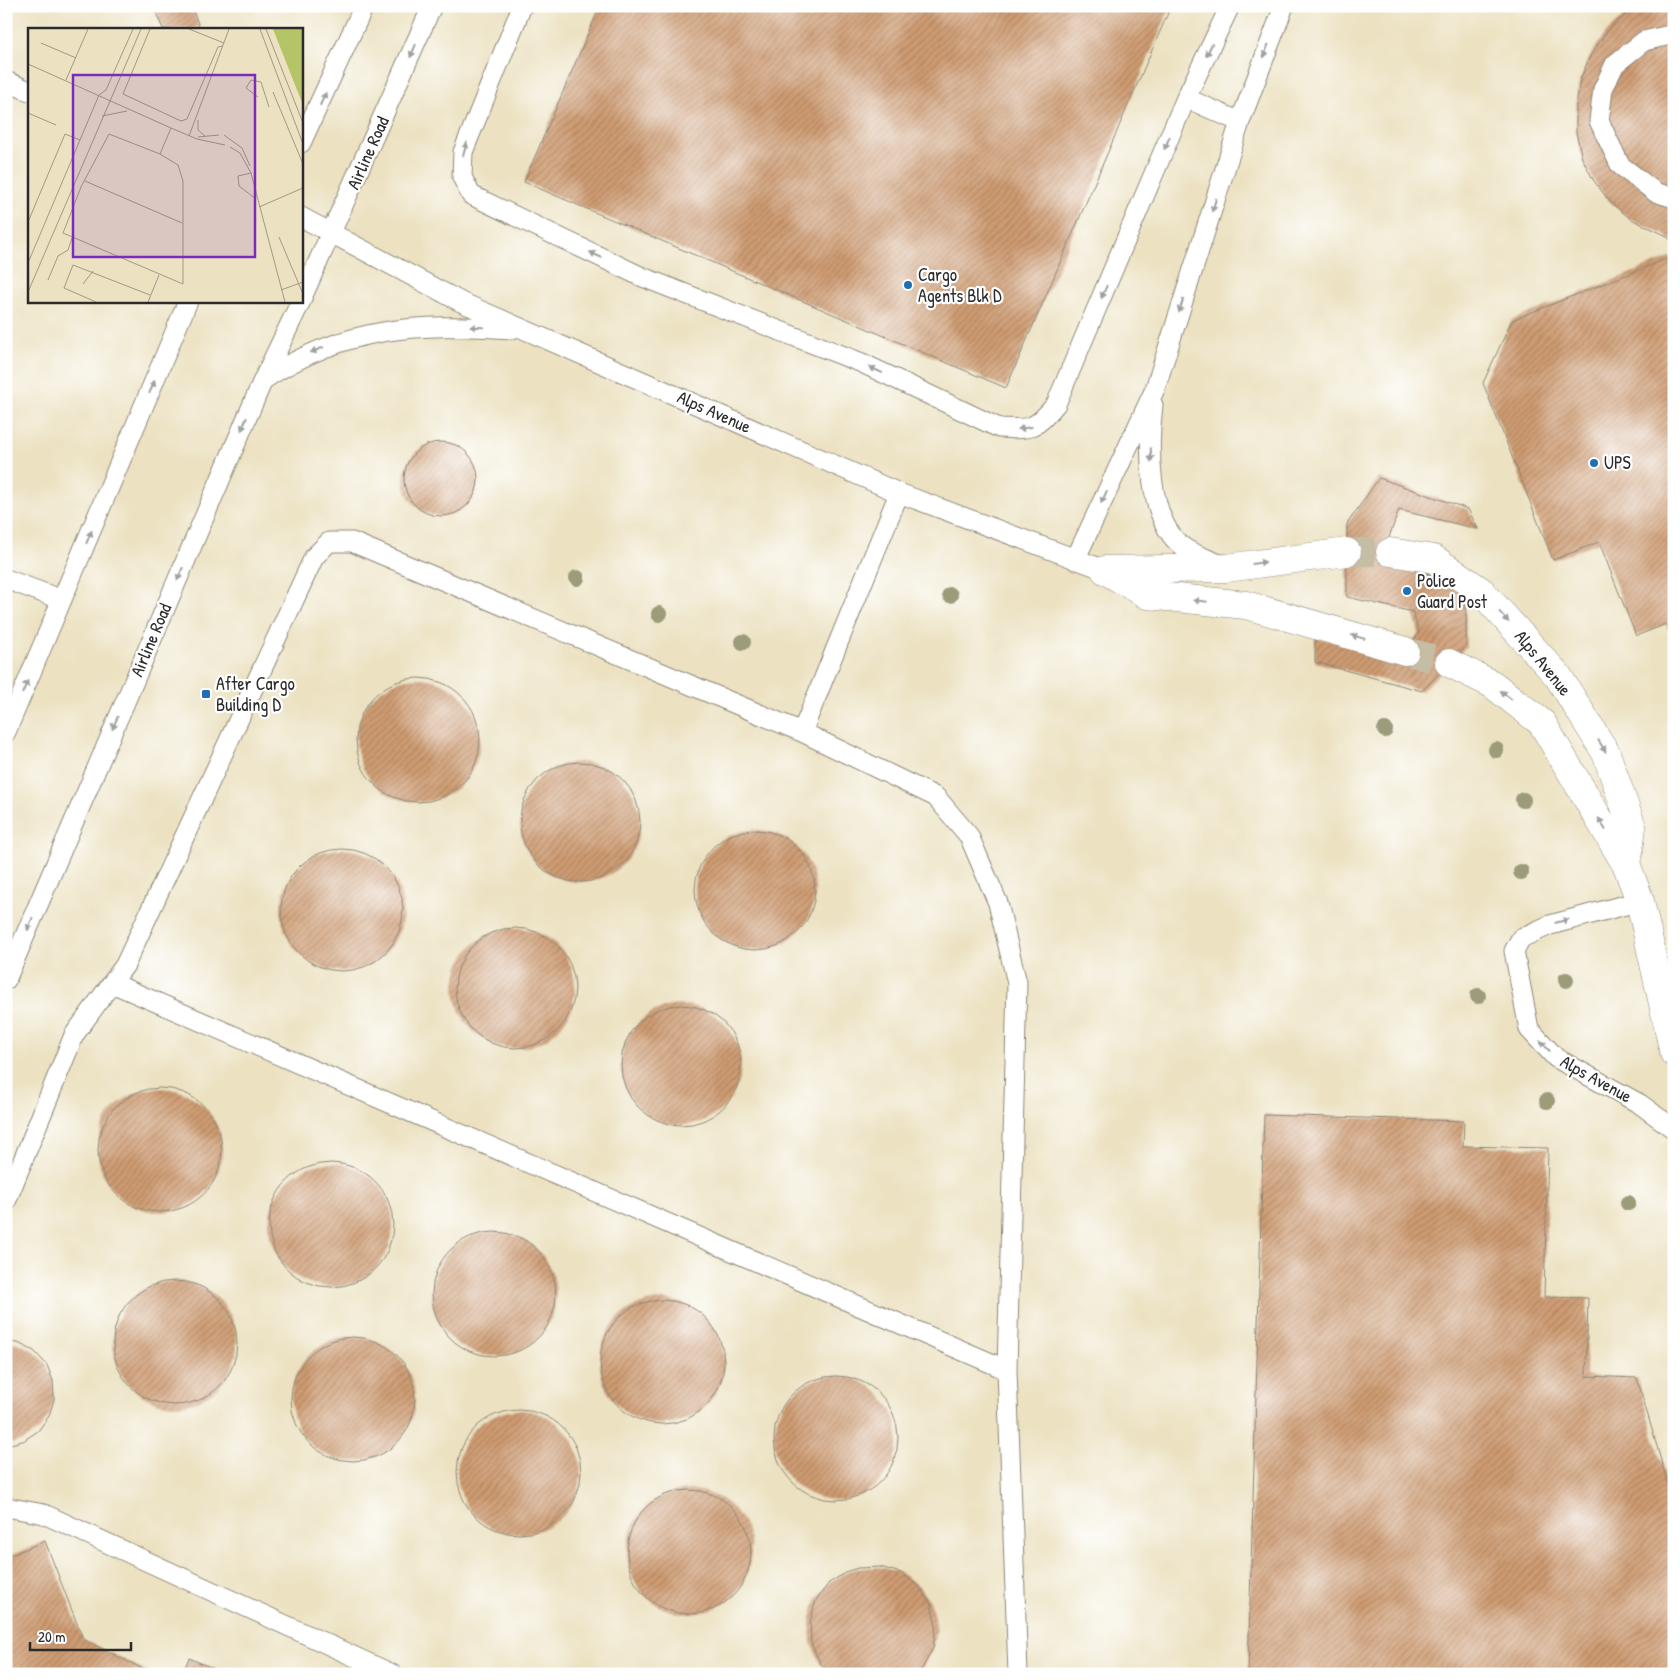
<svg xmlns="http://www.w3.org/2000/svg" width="1680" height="1680" viewBox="0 0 1680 1680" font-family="'Patrick Hand',sans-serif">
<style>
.building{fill:url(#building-hatch)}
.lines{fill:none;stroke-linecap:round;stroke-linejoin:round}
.tertiary-tunnel{stroke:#c5bda4;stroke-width:28;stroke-dasharray:28 14;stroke-linecap:butt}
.service-casing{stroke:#8c8676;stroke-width:21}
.tertiary-casing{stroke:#8c8676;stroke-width:29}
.service{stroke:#fff;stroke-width:19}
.tertiary{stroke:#fff;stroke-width:28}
.tree{fill:#9c9b7a}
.oneway{fill:#a0a0a0}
.poi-dot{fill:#1f6fb2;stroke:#fff;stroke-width:2}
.labels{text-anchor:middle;stroke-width:4.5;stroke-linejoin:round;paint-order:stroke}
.street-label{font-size:18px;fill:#2b2b2b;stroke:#fff}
.poi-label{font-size:18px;fill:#2b2b2b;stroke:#fff;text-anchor:start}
.inset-road{fill:none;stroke:#9f9986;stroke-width:1}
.view{fill:#7b2cbf;fill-opacity:0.15;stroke:#7b2cbf;stroke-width:2.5}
.inset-edge{fill:none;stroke:#2b2b2b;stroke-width:2.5}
</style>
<defs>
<pattern id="building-hatch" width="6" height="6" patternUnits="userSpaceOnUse" patternTransform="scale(1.25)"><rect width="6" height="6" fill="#cf9c72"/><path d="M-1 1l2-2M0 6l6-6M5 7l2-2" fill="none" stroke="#a87f5e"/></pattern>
</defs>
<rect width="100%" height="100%" fill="#fff"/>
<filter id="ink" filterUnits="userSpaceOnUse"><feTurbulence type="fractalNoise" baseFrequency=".02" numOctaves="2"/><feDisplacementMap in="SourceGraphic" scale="10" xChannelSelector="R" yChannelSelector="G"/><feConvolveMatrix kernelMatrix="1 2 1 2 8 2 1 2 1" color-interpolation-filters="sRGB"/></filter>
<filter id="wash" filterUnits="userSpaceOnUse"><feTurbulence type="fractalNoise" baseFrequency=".0096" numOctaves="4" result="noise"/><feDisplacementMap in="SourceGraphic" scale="20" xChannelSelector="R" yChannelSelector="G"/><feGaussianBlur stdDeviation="1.12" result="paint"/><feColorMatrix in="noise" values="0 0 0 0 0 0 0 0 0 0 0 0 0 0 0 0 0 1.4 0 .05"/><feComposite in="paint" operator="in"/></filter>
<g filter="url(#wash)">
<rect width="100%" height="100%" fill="#ece2c2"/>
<g id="blocks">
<path class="building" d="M153,6H191L199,26L193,29H163Z
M600,6H1171L1006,388L524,182Z
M1640,6H1674V243L1665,235L1631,219L1610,202L1594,181L1582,158L1576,132V106L1580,80L1590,56L1605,34L1624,16Z
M1674,256V643L1666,624L1636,636L1599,542L1553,560L1483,383L1512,320Z
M404 479a37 37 0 1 1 74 0a37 37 0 1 1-74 0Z
M1379,478L1468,509L1478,529L1399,510L1388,540L1392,564L1466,584V647L1422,691L1315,662V638L1405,651L1419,633L1413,612L1347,597V524Z
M356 740a62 62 0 1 1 124 0a62 62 0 1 1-124 0Z
M520 822a60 60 0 1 1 120 0a60 60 0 1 1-120 0Z
M695 890a60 60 0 1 1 120 0a60 60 0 1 1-120 0Z
M281 910a61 61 0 1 1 122 0a61 61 0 1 1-122 0Z
M455 988a60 60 0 1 1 120 0a60 60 0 1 1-120 0Z
M621 1065a60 60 0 1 1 120 0a60 60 0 1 1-120 0Z
M98 1150a62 62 0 1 1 124 0a62 62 0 1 1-124 0Z
M1264,1115L1464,1121L1463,1146L1548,1148L1544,1297L1588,1298L1586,1376L1637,1378L1674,1505V1674H1248Z
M269 1225a62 62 0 1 1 124 0a62 62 0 1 1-124 0Z
M432 1294a62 62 0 1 1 124 0a62 62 0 1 1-124 0Z
M113 1343a62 62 0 1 1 124 0a62 62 0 1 1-124 0Z
M600 1362a62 62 0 1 1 124 0a62 62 0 1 1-124 0Z
M291 1399a62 62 0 1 1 124 0a62 62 0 1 1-124 0Z
M6,1342L18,1343L34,1351L47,1365L53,1381L54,1399L49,1416L38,1431L23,1441L6,1445Z
M774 1438a62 62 0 1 1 124 0a62 62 0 1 1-124 0Z
M457 1472a62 62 0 1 1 124 0a62 62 0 1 1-124 0Z
M627 1552a62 62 0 1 1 124 0a62 62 0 1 1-124 0Z
M45,1541L83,1639L153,1674H6V1557Z
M880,1567L901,1573L919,1586L931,1604L936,1626L933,1648L923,1667L916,1674H830L820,1663L811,1643L810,1621L816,1600L829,1583L848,1571L858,1568Z
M189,1658L226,1674H182Z"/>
</g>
</g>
<g filter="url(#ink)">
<use href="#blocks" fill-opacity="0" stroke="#8c8676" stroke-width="1"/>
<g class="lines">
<path class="tertiary-tunnel" d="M1347,552H1390
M1405,651L1449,663"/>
<g class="service-casing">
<path id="service" d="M522,6L463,152L462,177L471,195L640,276L862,363L999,428C1032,430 1035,429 1056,404L1186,98L1230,6
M1674,34L1644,41L1615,64L1603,89L1599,121L1620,165L1655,192L1674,198
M6,81L29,91
M1186,98L1240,122
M301,143L364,6
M301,217L461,302L899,493L1105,570
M301,300L432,6
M263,380C345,326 417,323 512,329
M1153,405C1148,445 1147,520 1183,547C1193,555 1210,559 1221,565
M1075,560L1155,389L1240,122L1284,6
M6,579L62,600
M6,732L188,301
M802,732L899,493
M1640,901L1550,925L1521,938L1514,951L1529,1029L1556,1058L1640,1104L1674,1129
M6,980L263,380L301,301
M112,983L1007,1370
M6,1202L74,1035L125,965L314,557L329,542H352L802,732L936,797L969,836L998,903L1017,983L1007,1370L1018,1674
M6,1507L44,1514L392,1674"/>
</g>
<g class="tertiary-casing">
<path id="tertiary" d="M1390,552L1434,559L1481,591L1558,676L1606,753L1632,827L1627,866
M1105,570L1147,595L1246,605L1405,651
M1105,570L1227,568L1347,552
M1449,663L1492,684L1542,723L1627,866L1640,901L1674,1053"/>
</g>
<use href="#service" class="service"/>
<use href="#tertiary" class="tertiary"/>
</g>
<g class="tree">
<circle cx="577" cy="578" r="8"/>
<circle cx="950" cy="595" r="8"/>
<circle cx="659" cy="614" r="8"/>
<circle cx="743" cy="642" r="8"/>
<circle cx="1385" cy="730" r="8"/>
<circle cx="1496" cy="750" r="8"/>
<circle cx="1523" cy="800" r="8"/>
<circle cx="1521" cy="872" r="8"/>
<circle cx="1566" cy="980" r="8"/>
<circle cx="1478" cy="996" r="8"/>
<circle cx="1547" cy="1101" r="8"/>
<circle cx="1628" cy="1203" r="8"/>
</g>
<defs><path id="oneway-solid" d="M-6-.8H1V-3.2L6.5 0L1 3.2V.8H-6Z" transform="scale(1.25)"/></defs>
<g class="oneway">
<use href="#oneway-solid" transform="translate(1209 50) rotate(116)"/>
<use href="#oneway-solid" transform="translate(413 51) rotate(114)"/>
<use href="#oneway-solid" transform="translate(1266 51) rotate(110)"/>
<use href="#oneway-solid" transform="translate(323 99) rotate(-65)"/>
<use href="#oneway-solid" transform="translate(1167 143) rotate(113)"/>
<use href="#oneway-solid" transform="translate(465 149) rotate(-74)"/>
<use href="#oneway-solid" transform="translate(1214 205) rotate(108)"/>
<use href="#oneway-solid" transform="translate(596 255) rotate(-155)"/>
<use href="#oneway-solid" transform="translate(1104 292) rotate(113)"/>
<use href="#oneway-solid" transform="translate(1181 306) rotate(108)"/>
<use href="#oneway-solid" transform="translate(477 327) rotate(-178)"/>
<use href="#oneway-solid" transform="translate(317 350) rotate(158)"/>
<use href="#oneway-solid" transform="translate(876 370) rotate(-155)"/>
<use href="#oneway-solid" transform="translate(152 387) rotate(-67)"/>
<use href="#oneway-solid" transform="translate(244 424) rotate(113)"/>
<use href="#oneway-solid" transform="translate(1025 428) rotate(171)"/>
<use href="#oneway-solid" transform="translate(1151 455) rotate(88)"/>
<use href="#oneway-solid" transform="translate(1104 497) rotate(115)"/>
<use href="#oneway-solid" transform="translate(89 537) rotate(-67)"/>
<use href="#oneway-solid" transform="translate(1259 563) rotate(-8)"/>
<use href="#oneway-solid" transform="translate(180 574) rotate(113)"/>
<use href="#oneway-solid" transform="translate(1200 601) rotate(-174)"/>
<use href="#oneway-solid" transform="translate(1504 617) rotate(48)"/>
<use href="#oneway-solid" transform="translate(1358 637) rotate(-164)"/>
<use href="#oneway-solid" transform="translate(25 687) rotate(-67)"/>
<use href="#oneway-solid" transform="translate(1506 695) rotate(-142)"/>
<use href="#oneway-solid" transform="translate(115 723) rotate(113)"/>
<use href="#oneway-solid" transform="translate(1602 746) rotate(58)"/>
<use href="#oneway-solid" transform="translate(1602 824) rotate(-121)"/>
<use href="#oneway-solid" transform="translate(1562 921) rotate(-15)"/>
<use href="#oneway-solid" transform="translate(30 924) rotate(112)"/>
<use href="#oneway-solid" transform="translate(1545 1046) rotate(-133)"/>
</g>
</g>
<g class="poi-dot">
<circle cx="908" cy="285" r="5"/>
<circle cx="1594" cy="463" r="5"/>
<circle cx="1407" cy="591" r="5"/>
<rect x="201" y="689" width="10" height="10" rx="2.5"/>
</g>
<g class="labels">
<g class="street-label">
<text transform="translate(368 153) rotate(-66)" y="6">Airline Road</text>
<text transform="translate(714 412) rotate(24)" y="6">Alps Avenue</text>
<text transform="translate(151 640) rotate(-67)" y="6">Airline Road</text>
<text transform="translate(1543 663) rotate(51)" y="6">Alps Avenue</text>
<text transform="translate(1596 1079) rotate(29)" y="6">Alps Avenue</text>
</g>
<g class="poi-label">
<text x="918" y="281">Cargo<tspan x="918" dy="21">Agents Blk D</tspan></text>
<text x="1604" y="469">UPS</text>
<text x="1417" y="587">Police<tspan x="1417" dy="21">Guard Post</tspan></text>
<text x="216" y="690">After Cargo<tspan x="216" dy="21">Building D</tspan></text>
</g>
</g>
<g transform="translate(28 28)">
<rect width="275" height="275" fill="#ece2c2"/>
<path d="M245,1H275V77Z" fill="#b4c466"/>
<path class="inset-road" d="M122,1L95,66L153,93L159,91L190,19L195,18M161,1L196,15M232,1L275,116M238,1L275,95M13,15L48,30M0,36L143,100L169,111L197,117M38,52L60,1M245,64L275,136M230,69L218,60L223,52L233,54L241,79M0,85L28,97M74,88L99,83M170,92V102L177,108M81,106L132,126L150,137L155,153V256L35,205L53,159ZM196,107L214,120L222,138M161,108L201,1M170,109L191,107M202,119L212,125L223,145L257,274M132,126L143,100M223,145L210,148L211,158L228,171M57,153L154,195M231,179L275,160M0,194L37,106L52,112M251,209L275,266M0,235L71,67L78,62L105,1M20,252L30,228L40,222L44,210M55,256L65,243M253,262L275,254M0,264L113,1M68,274L36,260L45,237L122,267M120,274L131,247"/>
<path class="view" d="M45,47H227V229H45Z"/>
<rect width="275" height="275" class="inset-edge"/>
</g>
<rect width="1680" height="1680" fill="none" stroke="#fff" stroke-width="25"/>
<path d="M30 1642v8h101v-8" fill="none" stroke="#2b2b2b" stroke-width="2.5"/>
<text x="38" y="1642" font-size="15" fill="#2b2b2b" stroke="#ffffff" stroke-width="4" paint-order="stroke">20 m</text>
</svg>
